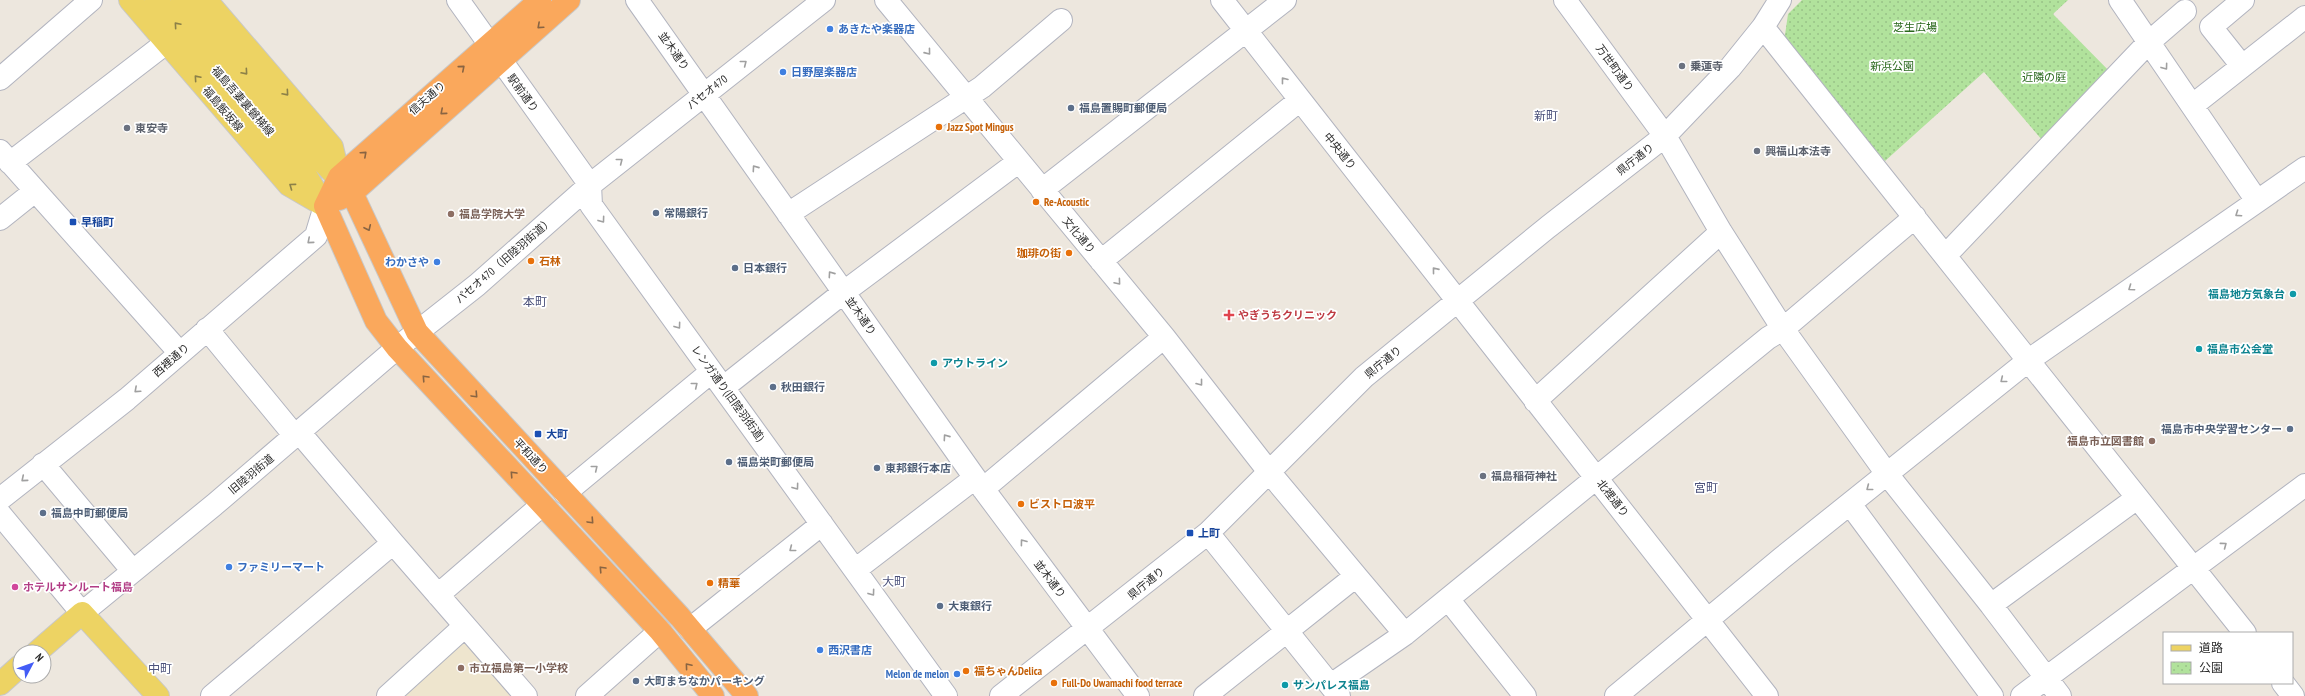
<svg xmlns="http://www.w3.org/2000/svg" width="2305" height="696" viewBox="0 0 2305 696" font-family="'PT Sans Narrow','Noto Sans JP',sans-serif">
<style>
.education{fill:#eee5ce}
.park{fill:url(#park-dots)}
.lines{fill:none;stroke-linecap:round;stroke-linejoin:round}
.minor-casing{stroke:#b2b4bf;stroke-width:24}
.major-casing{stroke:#c8c8c8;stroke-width:24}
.highway-casing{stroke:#c8c8c8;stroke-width:24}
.minor{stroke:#fff;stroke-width:22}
.major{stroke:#edd363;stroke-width:22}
.highway{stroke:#faa85c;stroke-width:22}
.oneway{stroke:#8c8048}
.oneway2{stroke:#896442}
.oneway3{stroke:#a0a0a0}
.shop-dot{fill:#3f7fe0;stroke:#fff;stroke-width:1.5}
.worship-dot{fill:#6b7280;stroke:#fff;stroke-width:1.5}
.service-dot{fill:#5c6f8a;stroke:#fff;stroke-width:1.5}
.food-dot{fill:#e8710a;stroke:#fff;stroke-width:1.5}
.education-dot{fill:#8d6e63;stroke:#fff;stroke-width:1.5}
.transit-dot{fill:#1a4fb4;stroke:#fff;stroke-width:1.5}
.culture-dot{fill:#0f9aa8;stroke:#fff;stroke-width:1.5}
.health-dot{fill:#e0444e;stroke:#fff;stroke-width:1.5}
.hotel-dot{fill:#d1479c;stroke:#fff;stroke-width:1.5}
.labels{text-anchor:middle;stroke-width:3.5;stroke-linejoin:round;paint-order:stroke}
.park-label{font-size:11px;fill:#29681c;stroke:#fff}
.shop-label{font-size:11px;font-weight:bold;fill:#366cbe;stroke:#fff;text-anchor:start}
.street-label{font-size:11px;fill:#2c2c2c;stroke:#fff}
.worship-label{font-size:11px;font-weight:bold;fill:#5b616d;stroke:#fff;text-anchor:start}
.service-label{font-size:11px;font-weight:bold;fill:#4e5e75;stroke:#fff;text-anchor:start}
.food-label{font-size:11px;font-weight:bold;fill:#c56008;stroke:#fff;text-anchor:start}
.education-label{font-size:11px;font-weight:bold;fill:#785e54;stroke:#fff;text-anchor:start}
.transit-label{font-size:11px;font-weight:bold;fill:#164399;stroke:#fff;text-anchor:start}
.culture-label{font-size:11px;font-weight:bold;fill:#0d838f;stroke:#fff;text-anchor:start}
.health-label{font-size:11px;font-weight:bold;fill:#be3a42;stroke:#fff;text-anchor:start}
.hotel-label{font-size:11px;font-weight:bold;fill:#b23c85;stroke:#fff;text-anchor:start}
.neighbourhood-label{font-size:12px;fill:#4d537c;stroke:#fff}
</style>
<defs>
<pattern id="park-dots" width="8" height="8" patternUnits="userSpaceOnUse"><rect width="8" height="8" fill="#b1e29c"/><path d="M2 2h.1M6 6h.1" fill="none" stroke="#98c287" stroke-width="1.8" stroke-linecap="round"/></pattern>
</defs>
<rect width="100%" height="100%" fill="#ede7de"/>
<path class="education" d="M464,641L512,696H403Z"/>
<path class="park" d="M1802,0H2068L2053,14L2115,77L2048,147L1984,72L1885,161L1784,42L1788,14Z"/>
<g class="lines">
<g class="minor-casing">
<path id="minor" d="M458,0L590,185
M637,0L975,478L1138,696
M886,0L1164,337L1270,473L1356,576L1205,696
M1222,0L1767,696
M1565,0L1665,136L1721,232L1783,329L1887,474L1991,605L2060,696
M2120,0L2257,201
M1763,27L2245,633
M2242,66L2211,27L2243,0
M0,79L91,0
M2193,105L2305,17
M0,151L179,352
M10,163L166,43
M590,185L591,205L946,696
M1042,190L1285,0
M788,214L982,87L1061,20
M0,219L35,191
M1946,255L2148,43L2185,11
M1101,261L1300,100
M207,329L295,436
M724,387L844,292L1018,162
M1535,401L1721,232
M299,432L393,543L526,696
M43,464L132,570
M983,489L1164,337
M565,493L711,372
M0,499L127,399L316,236L325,206
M1850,504L1992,696
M0,514L82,613L214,505L397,348L477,285L590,185L824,0
M1208,533L1339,696
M855,570L975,478
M1356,576L1405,634
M438,595L542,505
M1448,599L1525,696
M1991,605L2137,498
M690,629L822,524
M2283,683L2293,696
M1331,685L1405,634L1768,338L1783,329L1915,217
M212,696L393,543
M388,696L465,626
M587,696L660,631
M1001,696L1208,533L1364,377L1548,227L1665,136L1730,68L1763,27L1780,0
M1616,696L1782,558L2029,360L2305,168
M2022,696L2305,485"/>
</g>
<g class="major-casing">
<path id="major" d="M130,0L289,185L325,206
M156,0L304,172L323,204
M182,0L319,158L351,191
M206,0L332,147L339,177
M37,652L82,613L158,696
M0,684L20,666"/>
</g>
<g class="highway-casing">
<path id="highway" d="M352,193L417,332L680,617L747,696
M339,199L352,193L569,0
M325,206L376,321L397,348L660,631L713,696
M325,206L339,177L540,0"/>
</g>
<use href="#minor" class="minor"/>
<use href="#major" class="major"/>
<use href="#highway" class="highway"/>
</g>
<defs><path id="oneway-chevron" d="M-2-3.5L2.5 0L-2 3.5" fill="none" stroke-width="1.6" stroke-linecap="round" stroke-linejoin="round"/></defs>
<g class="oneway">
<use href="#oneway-chevron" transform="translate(177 25) rotate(-131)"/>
<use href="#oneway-chevron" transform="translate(245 72) rotate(49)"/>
<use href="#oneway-chevron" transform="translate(197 78) rotate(-131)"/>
<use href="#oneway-chevron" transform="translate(286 93) rotate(49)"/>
<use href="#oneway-chevron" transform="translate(292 186) rotate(-144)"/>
</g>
<g class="oneway2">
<use href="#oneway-chevron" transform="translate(540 26) rotate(138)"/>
<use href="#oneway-chevron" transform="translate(462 68) rotate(-41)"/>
<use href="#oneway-chevron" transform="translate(443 112) rotate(139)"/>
<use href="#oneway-chevron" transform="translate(364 154) rotate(-42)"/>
<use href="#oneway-chevron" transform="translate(368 228) rotate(65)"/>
<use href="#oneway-chevron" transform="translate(425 378) rotate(-133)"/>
<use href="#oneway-chevron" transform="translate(475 395) rotate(47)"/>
<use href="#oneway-chevron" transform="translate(513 474) rotate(-133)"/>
<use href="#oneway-chevron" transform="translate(591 521) rotate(47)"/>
<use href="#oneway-chevron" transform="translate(602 569) rotate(-133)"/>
<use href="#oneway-chevron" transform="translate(688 666) rotate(-130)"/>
</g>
<g class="oneway3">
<use href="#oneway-chevron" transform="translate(928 52) rotate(51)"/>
<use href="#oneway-chevron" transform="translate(744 63) rotate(-38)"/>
<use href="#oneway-chevron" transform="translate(2165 67) rotate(54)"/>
<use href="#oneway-chevron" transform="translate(1284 80) rotate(-128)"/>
<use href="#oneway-chevron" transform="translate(620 161) rotate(-38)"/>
<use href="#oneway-chevron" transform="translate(755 168) rotate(-125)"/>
<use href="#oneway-chevron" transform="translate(2238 214) rotate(146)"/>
<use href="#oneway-chevron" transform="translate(602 220) rotate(54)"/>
<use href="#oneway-chevron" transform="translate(310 241) rotate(139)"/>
<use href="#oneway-chevron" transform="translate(1435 270) rotate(-129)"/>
<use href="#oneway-chevron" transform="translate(831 274) rotate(-125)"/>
<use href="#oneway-chevron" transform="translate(1118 282) rotate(50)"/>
<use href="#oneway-chevron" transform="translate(2131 288) rotate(145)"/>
<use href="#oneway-chevron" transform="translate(678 326) rotate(54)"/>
<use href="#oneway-chevron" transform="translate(2003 380) rotate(141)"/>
<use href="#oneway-chevron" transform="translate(1200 383) rotate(52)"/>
<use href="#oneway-chevron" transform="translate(695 385) rotate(-39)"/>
<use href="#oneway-chevron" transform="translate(137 390) rotate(138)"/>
<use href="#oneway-chevron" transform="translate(946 437) rotate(-125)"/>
<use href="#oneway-chevron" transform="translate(595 468) rotate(-39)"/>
<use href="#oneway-chevron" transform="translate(24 479) rotate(140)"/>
<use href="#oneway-chevron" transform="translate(796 487) rotate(54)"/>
<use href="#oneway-chevron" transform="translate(1869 488) rotate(142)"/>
<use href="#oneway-chevron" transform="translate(1023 542) rotate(-127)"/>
<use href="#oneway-chevron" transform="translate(2224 545) rotate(-37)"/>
<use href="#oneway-chevron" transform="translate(792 549) rotate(142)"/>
<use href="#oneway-chevron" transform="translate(872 593) rotate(54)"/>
</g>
<g class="shop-dot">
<circle cx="830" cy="29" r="4"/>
<circle cx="783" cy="72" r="4"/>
<circle cx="437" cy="262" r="4"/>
<circle cx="229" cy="567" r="4"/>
<circle cx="820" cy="650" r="4"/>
<circle cx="957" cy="674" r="4"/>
</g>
<g class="worship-dot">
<circle cx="1682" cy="66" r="4"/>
<circle cx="127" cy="128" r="4"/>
<circle cx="1757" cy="151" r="4"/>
<circle cx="1483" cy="476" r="4"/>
</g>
<g class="service-dot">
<circle cx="1071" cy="108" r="4"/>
<circle cx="656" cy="213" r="4"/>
<circle cx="735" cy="268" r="4"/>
<circle cx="773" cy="387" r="4"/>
<circle cx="2290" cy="429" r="4"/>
<circle cx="729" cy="462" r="4"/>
<circle cx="877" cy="468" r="4"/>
<circle cx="43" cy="513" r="4"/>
<circle cx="940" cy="606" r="4"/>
<circle cx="636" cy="681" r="4"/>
</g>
<g class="food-dot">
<circle cx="939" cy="127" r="4"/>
<circle cx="1036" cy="202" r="4"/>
<circle cx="1069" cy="253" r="4"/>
<circle cx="531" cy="261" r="4"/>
<circle cx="1021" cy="504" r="4"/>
<circle cx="710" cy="583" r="4"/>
<circle cx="966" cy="671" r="4"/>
<circle cx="1054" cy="683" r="4"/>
</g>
<g class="education-dot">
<circle cx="451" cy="214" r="4"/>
<circle cx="2152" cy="441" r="4"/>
<circle cx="461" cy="668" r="4"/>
</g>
<g class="transit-dot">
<rect x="69" y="218" width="8" height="8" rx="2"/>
<rect x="534" y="430" width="8" height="8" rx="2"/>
<rect x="1186" y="529" width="8" height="8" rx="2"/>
</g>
<g class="culture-dot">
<circle cx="2293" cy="294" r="4"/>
<circle cx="2199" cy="349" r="4"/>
<circle cx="934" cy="363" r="4"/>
<circle cx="1285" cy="685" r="4"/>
</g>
<path class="health-dot" d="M1227 309h4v4h4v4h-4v4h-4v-4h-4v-4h4z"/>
<circle class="hotel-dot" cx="15" cy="587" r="4"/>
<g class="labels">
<g class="park-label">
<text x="1915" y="31">芝生広場</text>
<text x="1892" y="70">新浜公園</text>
<text x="2044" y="81">近隣の庭</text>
</g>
<g class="shop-label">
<text x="838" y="33">あきたや楽器店</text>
<text x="791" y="76">日野屋楽器店</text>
<text x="429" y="266" text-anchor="end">わかさや</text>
<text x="237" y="571">ファミリーマート</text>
<text x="828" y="654">西沢書店</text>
<text x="949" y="678" text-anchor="end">Melon de melon</text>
</g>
<g class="street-label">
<text transform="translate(674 51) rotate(55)" y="4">並木通り</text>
<text transform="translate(1615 68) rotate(54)" y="4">万世町通り</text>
<text transform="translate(707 92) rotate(-38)" y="4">パセオ470</text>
<text transform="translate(523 93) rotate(54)" y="4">駅前通り</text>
<text transform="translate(427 98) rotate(-41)" y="4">信夫通り</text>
<text transform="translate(243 101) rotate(49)" y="4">福島吾妻裏磐梯線</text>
<text transform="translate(223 109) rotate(49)" y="4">福島飯坂線</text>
<text transform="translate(1340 151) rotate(51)" y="4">中央通り</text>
<text transform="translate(1635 159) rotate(-38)" y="4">県庁通り</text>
<text transform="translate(1079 235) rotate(50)" y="4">文化通り</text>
<text transform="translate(504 260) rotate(-41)" y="4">パセオ470（旧陸羽街道）</text>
<text transform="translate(861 316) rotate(55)" y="4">並木通り</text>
<text transform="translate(171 360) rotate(-41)" y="4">西裡通り</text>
<text transform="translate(1383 362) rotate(-39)" y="4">県庁通り</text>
<text transform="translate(728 393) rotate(54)" y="4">レンガ通り(旧陸羽街道)</text>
<text transform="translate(531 456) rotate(47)" y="4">平和通り</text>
<text transform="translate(251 474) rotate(-40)" y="4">旧陸羽街道</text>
<text transform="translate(1613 498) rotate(52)" y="4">北裡通り</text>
<text transform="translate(1050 579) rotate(53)" y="4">並木通り</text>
<text transform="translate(1146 583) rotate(-39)" y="4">県庁通り</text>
</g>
<g class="worship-label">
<text x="1690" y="70">乗蓮寺</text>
<text x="135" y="132">東安寺</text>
<text x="1765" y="155">興福山本法寺</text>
<text x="1491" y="480">福島稲荷神社</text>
</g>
<g class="service-label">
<text x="1079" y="112">福島置賜町郵便局</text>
<text x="664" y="217">常陽銀行</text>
<text x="743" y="272">日本銀行</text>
<text x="781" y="391">秋田銀行</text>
<text x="2282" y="433" text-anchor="end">福島市中央学習センター</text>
<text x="737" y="466">福島栄町郵便局</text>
<text x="885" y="472">東邦銀行本店</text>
<text x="51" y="517">福島中町郵便局</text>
<text x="948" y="610">大東銀行</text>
<text x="644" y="685">大町まちなかパーキング</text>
</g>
<g class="food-label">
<text x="947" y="131">Jazz Spot Mingus</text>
<text x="1044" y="206">Re-Acoustic</text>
<text x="1061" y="257" text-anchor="end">珈琲の街</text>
<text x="539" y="265">石林</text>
<text x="1029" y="508">ビストロ波平</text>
<text x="718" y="587">精華</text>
<text x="974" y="675">福ちゃんDelica</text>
<text x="1062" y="687">Full-Do Uwamachi food terrace</text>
</g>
<g class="education-label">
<text x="459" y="218">福島学院大学</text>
<text x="2144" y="445" text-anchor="end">福島市立図書館</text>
<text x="469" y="672">市立福島第一小学校</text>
</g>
<g class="transit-label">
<text x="81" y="226">早稲町</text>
<text x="546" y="438">大町</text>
<text x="1198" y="537">上町</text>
</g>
<g class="culture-label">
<text x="2285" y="298" text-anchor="end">福島地方気象台</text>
<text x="2207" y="353">福島市公会堂</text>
<text x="942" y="367">アウトライン</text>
<text x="1293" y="689">サンパレス福島</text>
</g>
<g class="health-label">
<text x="1238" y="319">やぎうちクリニック</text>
</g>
<g class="hotel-label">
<text x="23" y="591">ホテルサンルート福島</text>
</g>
<g class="neighbourhood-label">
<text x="1546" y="120">新町</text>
<text x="535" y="306">本町</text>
<text x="1706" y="492">宮町</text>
<text x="894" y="586">大町</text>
<text x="160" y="673">中町</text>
</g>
</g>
<rect x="2163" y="632" width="130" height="52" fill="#ffffff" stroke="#ababab"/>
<rect x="2171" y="645" width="20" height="6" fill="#edd363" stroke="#ababab"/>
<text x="2199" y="652" font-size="12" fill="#2c2c2c">道路</text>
<rect x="2171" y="662" width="20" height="12" fill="url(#park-dots)" stroke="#ababab"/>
<text x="2199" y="672" font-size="12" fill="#2c2c2c">公園</text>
<g transform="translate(32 664) rotate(49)"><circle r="19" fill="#ffffff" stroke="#ababab"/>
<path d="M0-3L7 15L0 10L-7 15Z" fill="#435cf6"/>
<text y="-6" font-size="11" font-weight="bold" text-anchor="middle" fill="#2c2c2c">N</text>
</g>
</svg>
